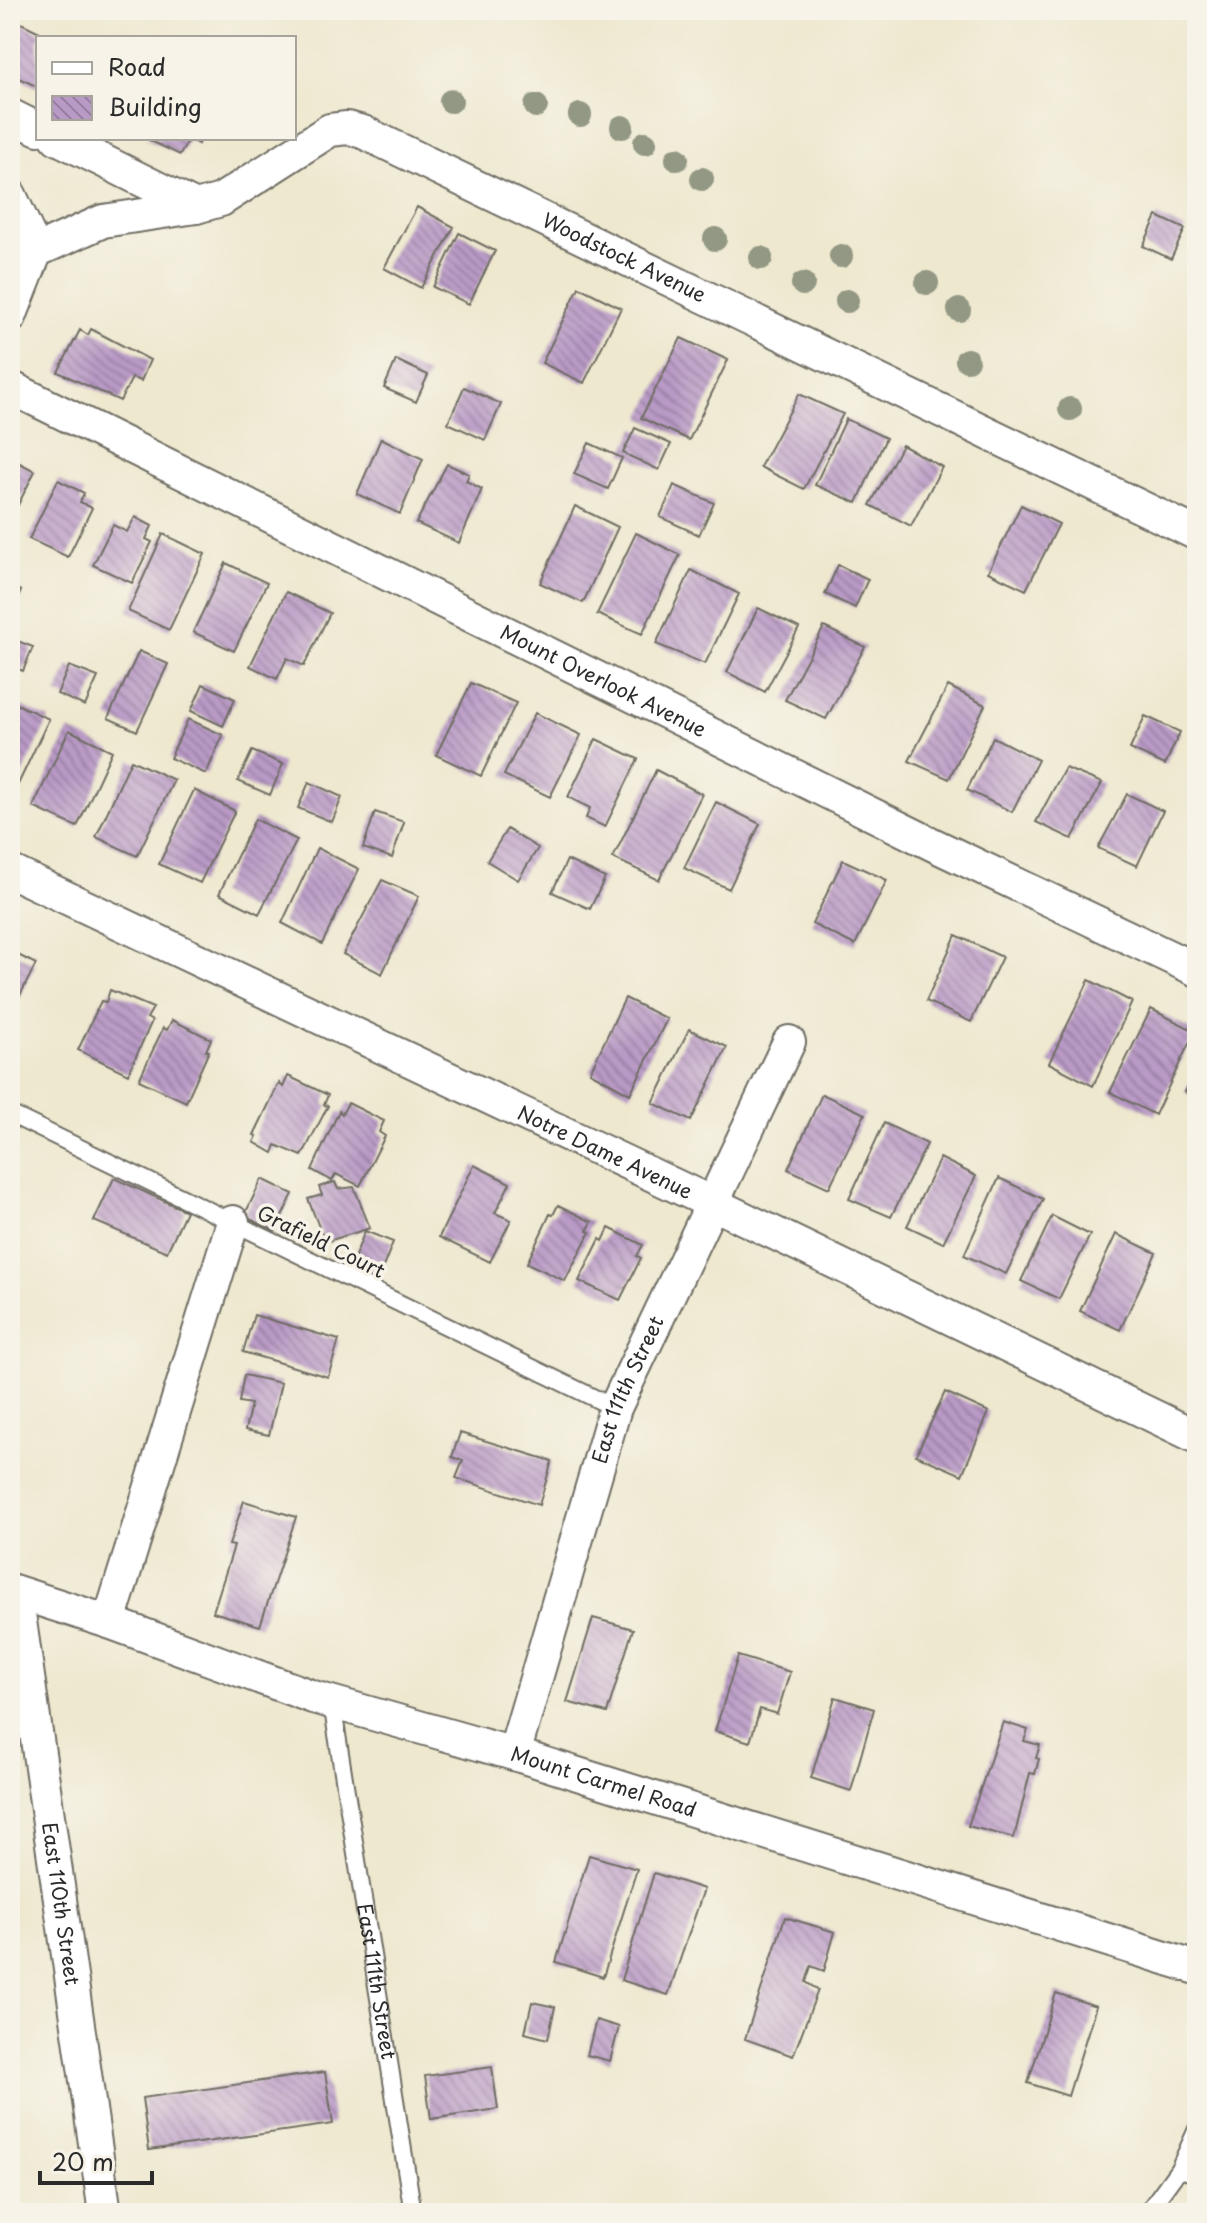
<svg xmlns="http://www.w3.org/2000/svg" width="1207" height="2223" viewBox="0 0 1207 2223" font-family="'Playpen Sans',sans-serif">
<style>
.building{fill:url(#building-back-hatch)}
.lines{fill:none;stroke-linecap:round;stroke-linejoin:round}
.lane-casing{stroke:#6f6d64;stroke-width:20}
.street-casing{stroke:#6f6d64;stroke-width:36}
.lane{stroke:#fff;stroke-width:16}
.street{stroke:#fff;stroke-width:32}
.tree{fill:#929883}
.labels{text-anchor:middle;stroke-width:7;stroke-linejoin:round;paint-order:stroke}
.street-label{font-size:20px;fill:#2b2b2b;stroke:#f7f3e8}
</style>
<defs>
<pattern id="building-back-hatch" width="6" height="6" patternUnits="userSpaceOnUse" patternTransform="scale(2)"><rect width="6" height="6" fill="#b99ac6"/><path d="M-1 5l2 2M0 0l6 6M5-1l2 2" fill="none" stroke="#977ea1"/></pattern>
</defs>
<rect width="100%" height="100%" fill="#f7f3e8"/>
<filter id="ink" filterUnits="userSpaceOnUse"><feTurbulence type="fractalNoise" baseFrequency=".0125" numOctaves="2"/><feDisplacementMap in="SourceGraphic" scale="16" xChannelSelector="R" yChannelSelector="G"/><feConvolveMatrix kernelMatrix="1 2 1 2 8 2 1 2 1" color-interpolation-filters="sRGB"/></filter>
<filter id="wash" filterUnits="userSpaceOnUse"><feTurbulence type="fractalNoise" baseFrequency=".006" numOctaves="4" result="noise"/><feDisplacementMap in="SourceGraphic" scale="32" xChannelSelector="R" yChannelSelector="G"/><feGaussianBlur stdDeviation="1.8" result="paint"/><feColorMatrix in="noise" values="0 0 0 0 0 0 0 0 0 0 0 0 0 0 0 0 0 1.4 0 .05"/><feComposite in="paint" operator="in"/></filter>
<g filter="url(#wash)">
<rect width="100%" height="100%" fill="#eee8cf"/>
<g id="blocks">
<path class="building" d="M19,22L52,38H38V87L10,74L16,56L10,53V41Z
M145,138H201L198,144L189,139L180,155Z
M417,207L454,227L421,288L384,268Z
M1157,216L1185,229L1171,259L1143,246Z
M459,233L495,251L469,304L433,287Z
M579,287L621,308L584,383L542,363Z
M91,329L150,360L141,381L132,378L120,401L58,372L80,330L88,335Z
M681,338L728,360L689,440L641,418Z
M396,360L428,375L416,402L384,388Z
M464,387L501,404L485,440L448,423Z
M799,394L843,414L804,489L760,467Z
M846,419L886,438L857,503L815,485Z
M635,428L671,444L659,470L623,453Z
M381,438L423,459L400,514L357,494Z
M589,443L622,458L608,489L574,474Z
M902,445L942,467L911,526L870,505Z
M10,458L35,471L10,521Z
M447,464L469,474L466,481L482,489L459,543L416,523Z
M58,480L84,493L80,502L92,508L68,557L29,539Z
M674,485L714,503L699,535L660,517Z
M1021,505L1059,524L1026,590L988,572Z
M575,506L618,527L583,603L540,583Z
M135,517L152,526L146,539L152,542L132,583L93,565L113,525L127,532Z
M636,533L680,555L642,634L597,614Z
M163,534L205,554L169,630L128,611Z
M226,563L267,583L234,651L193,632Z
M838,565L868,579L855,608L825,594Z
M691,570L739,594L705,664L656,644Z
M10,586L21,591L10,615Z
M286,592L330,613L304,666L287,658L277,679L250,666Z
M758,608L799,628L765,692L727,672Z
M824,627L865,647L826,719L785,700Z
M10,638L33,647L23,671L10,666Z
M139,651L168,664L137,731L108,718Z
M69,666L98,677L85,706L57,694Z
M471,683L516,703L481,776L436,755Z
M203,684L235,699L223,726L191,711Z
M948,686L985,705L949,779L909,761Z
M10,701L49,719L13,795L10,794Z
M535,713L581,735L550,797L504,775Z
M1145,716L1180,732L1165,765L1130,749Z
M188,719L223,735L206,774L170,758Z
M69,730L112,751L77,827L33,807Z
M993,737L1038,760L1012,812L967,790Z
M596,739L638,759L605,827L586,818L590,808L568,797Z
M252,751L283,764L270,795L238,781Z
M131,760L174,780L137,856L96,837Z
M1065,768L1102,783L1072,839L1036,822Z
M656,770L702,794L659,880L613,858Z
M309,782L342,797L332,822L298,808Z
M194,790L235,811L200,883L159,864Z
M1127,794L1163,811L1137,866L1098,848Z
M716,802L760,824L729,889L684,868Z
M375,812L404,822L392,858L363,848Z
M255,819L297,840L259,914L219,894Z
M507,829L538,848L518,880L487,861Z
M317,848L359,869L322,944L282,923Z
M567,860L605,878L590,909L552,892Z
M843,860L887,880L855,945L812,924Z
M382,880L419,896L382,974L343,954Z
M956,935L1002,957L971,1022L926,1001Z
M10,951L36,964L10,1015Z
M1089,980L1132,1002L1093,1086L1049,1063Z
M110,990L153,1008L147,1018L152,1021L128,1074L78,1050L101,1001L106,1002Z
M625,998L667,1019L630,1094L590,1072Z
M1151,1009L1195,1031L1155,1115L1110,1092Z
M172,1020L211,1039L206,1051H209L186,1102L139,1080L163,1028L167,1030Z
M689,1029L727,1047L691,1121L653,1103Z
M1197,1067V1098L1185,1092Z
M288,1076L328,1095L324,1105L328,1106L302,1156L276,1145L273,1153L254,1142L257,1136L254,1135L279,1083L283,1087Z
M822,1094L865,1114L829,1188L788,1169Z
M348,1103L384,1121L379,1132L385,1136L360,1186L336,1174L332,1181L312,1170L339,1111L342,1114Z
M884,1123L927,1144L891,1217L849,1199Z
M940,1158L976,1176L943,1243L907,1226Z
M474,1165L510,1183L495,1213L511,1220L490,1262L439,1237Z
M114,1178L186,1211L167,1252L94,1221Z
M999,1178L1043,1199L1006,1274L964,1255Z
M262,1179L293,1194L275,1231L244,1216Z
M335,1182L338,1189L354,1187L370,1228L325,1242L308,1199L322,1195L319,1187Z
M558,1205L592,1222L587,1231L590,1232L565,1281L527,1263L550,1214L553,1215Z
M1052,1216L1090,1235L1059,1299L1021,1281Z
M609,1228L643,1245L637,1256L641,1258L620,1300L579,1281L600,1239L603,1241Z
M365,1231L393,1242L379,1277L351,1266Z
M1116,1234L1156,1253L1120,1330L1080,1311Z
M254,1315L339,1340L328,1377L243,1352Z
M244,1375L281,1383L269,1435L245,1430L251,1404L239,1402Z
M945,1392L989,1412L962,1475L916,1455Z
M460,1433L552,1461L539,1505L456,1478L463,1461L452,1457Z
M244,1501L296,1517L260,1626L213,1612L234,1546L229,1545Z
M593,1618L633,1629L607,1713L567,1702Z
M738,1656L790,1672L777,1714L760,1709L750,1742L715,1731Z
M835,1697L874,1709L851,1791L811,1778Z
M1003,1722L1028,1730L1024,1741L1040,1745L1036,1758L1039,1759L1035,1774L1030,1773L1014,1838L968,1826Z
M589,1855L637,1869L603,1977L556,1962Z
M654,1873L704,1889L668,1995L621,1980Z
M785,1917L835,1932L824,1971L811,1966L806,1982L818,1990L793,2056L745,2039Z
M1056,1993L1096,2006L1068,2096L1028,2083Z
M532,2002L555,2007L548,2039L525,2033Z
M596,2020L619,2027L610,2061L587,2055Z
M492,2067L498,2109L431,2119L425,2076Z
M325,2072L333,2124L149,2150L142,2098Z"/>
</g>
</g>
<g filter="url(#ink)">
<use href="#blocks" fill-opacity="0" stroke="#6f6d64" stroke-width="2"/>
<g class="lines">
<g class="lane-casing">
<g id="lane">
<path d="M10,1114L615,1408"/>
<path id="s1" d="M332,1703L413,2213"/>
<path d="M1197,2129L1179,2169L1197,2174"/>
<path d="M1147,2213L1179,2169"/>
</g>
</g>
<g class="street-casing">
<g id="street">
<path d="M10,115L38,129"/>
<path id="s2" d="M57,138L196,207L221,200L330,130L347,128L363,132L1197,534"/>
<path d="M10,195L36,251L10,317"/>
<path d="M36,251L103,221L196,207"/>
<path id="s3" d="M10,387L934,845L1197,970"/>
<path id="s4" d="M10,871L714,1204L1197,1437"/>
<path id="s5" d="M10,1590L109,1622L313,1697L514,1754L1197,1968"/>
<path id="s6" d="M16,1593L105,2213"/>
<path d="M109,1622L233,1222"/>
<path id="s7" d="M514,1754L615,1408L789,1042"/>
</g>
</g>
<use href="#lane" class="lane"/>
<use href="#street" class="street"/>
</g>
<g class="tree">
<circle cx="451" cy="101" r="12"/>
<circle cx="536" cy="106" r="12"/>
<circle cx="580" cy="115" r="12"/>
<circle cx="622" cy="127" r="12"/>
<circle cx="645" cy="143" r="12"/>
<circle cx="677" cy="159" r="12"/>
<circle cx="702" cy="179" r="12"/>
<circle cx="715" cy="239" r="12"/>
<circle cx="841" cy="256" r="12"/>
<circle cx="761" cy="258" r="12"/>
<circle cx="927" cy="283" r="12"/>
<circle cx="803" cy="284" r="12"/>
<circle cx="847" cy="301" r="12"/>
<circle cx="959" cy="310" r="12"/>
<circle cx="967" cy="360" r="12"/>
<circle cx="1070" cy="409" r="12"/>
</g>
</g>
<g class="labels">
<g class="street-label">
<text dy="7" stroke="none"><textPath href="#s2" startOffset="634">Woodstock Avenue</textPath></text>
<text dy="7" stroke="none"><textPath href="#s3" startOffset="662">Mount Overlook Avenue</textPath></text>
<text dy="7" stroke="none"><textPath href="#s4" startOffset="658">Notre Dame Avenue</textPath></text>
<text transform="translate(321 1242) rotate(26)" y="7">Grafield Court</text>
<text dy="7" stroke="none"><textPath href="#s7" startOffset="382">East 111th Street</textPath></text>
<text dy="7" stroke="none"><textPath href="#s5" startOffset="624">Mount Carmel Road</textPath></text>
<text dy="7" stroke="none"><textPath href="#s6" startOffset="314">East 110th Street</textPath></text>
<text dy="7" stroke="none"><textPath href="#s1" startOffset="282">East 111th Street</textPath></text>
</g>
</g>
<rect width="1207" height="2223" fill="none" stroke="#f7f3e8" stroke-width="40"/>
<rect x="36" y="36" width="260" height="104" fill="#f7f3e8" stroke="#a5a39c" stroke-width="2"/>
<rect x="52" y="62" width="40" height="12" fill="#ffffff" stroke="#a5a39c" stroke-width="2"/>
<text x="108" y="76" font-size="24" fill="#2b2b2b">Road</text>
<rect x="52" y="96" width="40" height="24" fill="url(#building-back-hatch)" stroke="#a5a39c" stroke-width="2"/>
<text x="108" y="116" font-size="24" fill="#2b2b2b">Building</text>
<path d="M40 2171v12h112v-12" fill="none" stroke="#2b2b2b" stroke-width="4"/>
<text x="52" y="2171" font-size="24" fill="#2b2b2b" stroke="#f7f3e8" stroke-width="6" paint-order="stroke">20 m</text>
</svg>
